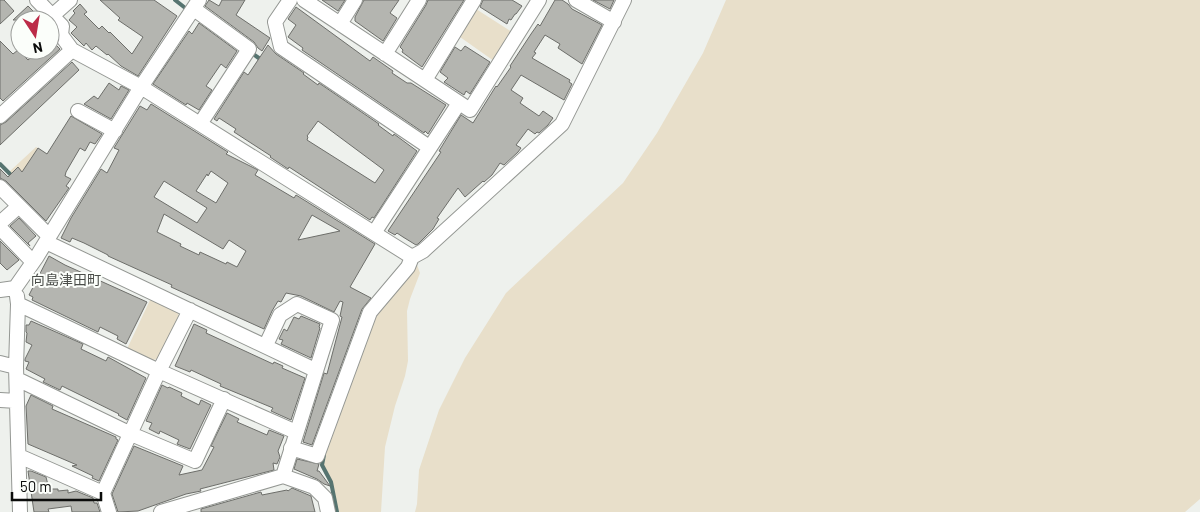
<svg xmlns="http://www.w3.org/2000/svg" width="1200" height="512" viewBox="0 0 1200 512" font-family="Barlow,'Noto Sans JP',sans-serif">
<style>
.green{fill:#e8dfca}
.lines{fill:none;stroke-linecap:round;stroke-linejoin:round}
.stream{stroke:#567470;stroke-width:4}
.building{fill:#b4b5b0;stroke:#6d6e6a;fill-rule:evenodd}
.street-casing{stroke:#949793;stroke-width:16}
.street{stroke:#fff;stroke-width:14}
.labels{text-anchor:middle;stroke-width:4;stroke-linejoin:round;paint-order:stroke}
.neighbourhood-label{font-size:14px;fill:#4b4e4a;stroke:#fbfefa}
</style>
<rect width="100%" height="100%" fill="#eef1ed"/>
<path class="green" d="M726,0H1200V499L1185,512H415L417,504L419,470L439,410L465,358L506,293L623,183L657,133L703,53Z
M476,9L512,32L494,61L460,37Z
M36,147L38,148L29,161L33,183L18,168L11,174L9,172Z
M415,263L417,265L420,273L410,299L407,311L408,361L405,376L395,406L385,447L381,512H337L332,484L325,471L321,458L373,313Z
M151,298L176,308L179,316L157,359L149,361L127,349Z"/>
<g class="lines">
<path class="stream" d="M175,0L184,7
M253,54L263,61
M0,164L13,177
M324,455L322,465L331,482L337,512"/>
</g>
<path class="building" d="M0,0H4L14,11L0,24Z
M100,0H154L177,16L138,76L121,66L108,54L107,55L96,46L92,50L86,43L84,46L71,33L77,27L69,20L75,13L73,11L80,4L87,12L84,14L99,29L102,26L109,33L110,32L132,54L143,37L118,20L120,18Z
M209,0L219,6L222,0H245L236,15L270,38L262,51L258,48L254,42L205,6Z
M322,0H345L338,11Z
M364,0H399L390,13L397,18L383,41L355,21V17Z
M428,0H464L422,67L402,52L403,50L400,47L426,5Z
M483,0H512L522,6L516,14H515L511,20L509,19L507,24L480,7Z
M555,0H562L568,4L572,9L602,25L582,64L558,48L560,44L545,35L534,52L536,53L532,58L570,80L569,82L572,84L564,100L521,75L511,90L523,98L520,103L539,116L543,111L553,118L548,125L539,133L537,132L535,134L528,129L516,145L521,148L518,152L504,165L500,163L492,175L484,182L483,181L465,197L458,188L437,218L439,219L433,229L418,244L416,245L403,237L397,233L395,235L388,231L441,152L439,151L461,115L473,123L496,86L497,87L511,67L510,66L531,34L538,24L540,26Z
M593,0H614L610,9Z
M28,6L42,20H13Z
M296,7L370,61L373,57L393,71L392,73L407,83H411L446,105L428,134L425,131L424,133L302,50L303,48L288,37L296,25L288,19Z
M199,23L237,51L226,68L221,64L206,86L212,90L199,110L187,103L186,105L153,84L189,31L192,34Z
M50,39L60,49L3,101L0,98V41L13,54L18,50L28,60L40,50H50Z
M268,45L276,54L304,73L303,74L318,85L319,83L379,124L378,125L393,136L394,134L417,151L374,218L372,217L370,220L289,167L288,169L270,157L271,156L234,132L236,129L219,118L217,121L214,119L244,72L248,75ZM318,121L384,170L375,183L307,140L308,137L307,136Z
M465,46L490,62L470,94L466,91L464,95L444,82L448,78L440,72L455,47L461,51Z
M72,62L79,70L0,145V125L6,122Z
M109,83L119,90L121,86L129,90L111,119L84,104L94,96L98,99Z
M151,104L228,152L226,154L258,170L255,175L294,198L296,195L375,244L350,287L371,298L362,309L312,445L303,442L324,373L327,374L342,317L340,316L343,302L340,301L334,312L301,296L286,293L281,302L278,301L272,311L264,329L171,287L172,285L108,256V255L84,243L72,238L70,242L61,238L71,218L101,169L107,173L119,150L114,148L140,106L147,110ZM211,171L228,183L216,203L196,191L207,174L208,176ZM164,181L207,208L197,223L154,197ZM164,214L223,249L229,240L246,251L237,267L227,262L226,264L200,252L199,255L180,246L181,244L157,232ZM312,215L340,231L298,240Z
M71,116L102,134L95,144L90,142L85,151L80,148L66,172L65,176L71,179L66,186L69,188L46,221L6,181L0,178V169L8,177L18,167L22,172L38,148L47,154Z
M19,218L36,236L28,243L30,246L10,226Z
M0,241L19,260L7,270L0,263Z
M49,256L65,265L147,302L126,344L117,339L118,336L100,327L98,332L32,300L33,297L29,295Z
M301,316L320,324L319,327L320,328L311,358L281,344L283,340L279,339L284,329L287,331L294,317L299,319Z
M31,321L83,344L81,349L106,361L108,357L146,378L127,420L118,415L119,414L62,386L60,390L43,382L45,379L26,369L29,362L25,361V359L32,345L26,342L27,333L26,332V325H29Z
M194,324L207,330L206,333L273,364L274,362L283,366L282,368L305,378L291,420L271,411L273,408L220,386L221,384L191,370L190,372L175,366Z
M162,385L168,388L169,387L182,393L181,396L199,405L201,400L211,405L190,449L177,444L179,440L160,431L159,434L149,429L152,423L146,421Z
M31,395L53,406L52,409L116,437V439L118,440L99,481L92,478L93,476L72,466L77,465L28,444L26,406Z
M227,413L239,419L237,422L267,435L269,430L284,436L278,451L280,457L277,464L273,463L274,470L200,489L201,491L186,494L138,511L118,512L112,494L134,446L183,466L179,475L202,470L214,447L211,446Z
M297,459L319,464L317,471H319L330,486L324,484L317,479L294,469Z
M28,471H31L46,477L49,489H58V491L68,490V493L76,491L93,498L94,503H97L100,512H72L71,506L48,509L49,512H34Z
M292,488L311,496L315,512H201V509L261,492L262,495L287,490L288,491Z"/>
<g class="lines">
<g class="street-casing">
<path id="street" d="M37,0L62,26L61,35L72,50L141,87L412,257
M290,0L275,22L281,47L429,147
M304,0L470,110L539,0
M576,0L614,22
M194,9L249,49L200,124
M52,16L70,0
M340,24L355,0
M385,54L419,0
M425,80L474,0
M78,111L115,131
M0,116L72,50
M0,187L49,236
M0,223L19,206
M0,228L33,262
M374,233L459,103
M46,242L315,370
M0,290L15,288L36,258L141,87L199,0
M17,296L18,304L16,367L20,512
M18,304L159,371L296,432
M266,345L280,315L297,304L332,320L283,476
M0,363L16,367
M17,379L131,434L195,461L224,399
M0,400L17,401
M291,448L317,456L370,312L408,267L412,257L423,251L562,124L624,0
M19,456L103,493L159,371L190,310
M103,493L109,512
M161,512L283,476L314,487L325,498L328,512"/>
</g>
<use href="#street" class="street"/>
</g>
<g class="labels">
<g class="neighbourhood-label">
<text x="66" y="285">向島津田町</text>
</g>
</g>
<g transform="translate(35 35) rotate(168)"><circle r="24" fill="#fbfefa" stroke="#9b9d9a"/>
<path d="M0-4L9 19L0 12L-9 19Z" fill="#bc2b48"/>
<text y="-8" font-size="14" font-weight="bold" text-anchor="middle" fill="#0b0c0b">N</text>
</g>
<path d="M12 492v8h89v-8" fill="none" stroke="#0b0c0b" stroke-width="2.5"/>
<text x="20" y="492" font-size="15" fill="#0b0c0b" stroke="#fbfefa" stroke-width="4" paint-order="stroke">50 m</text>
</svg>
